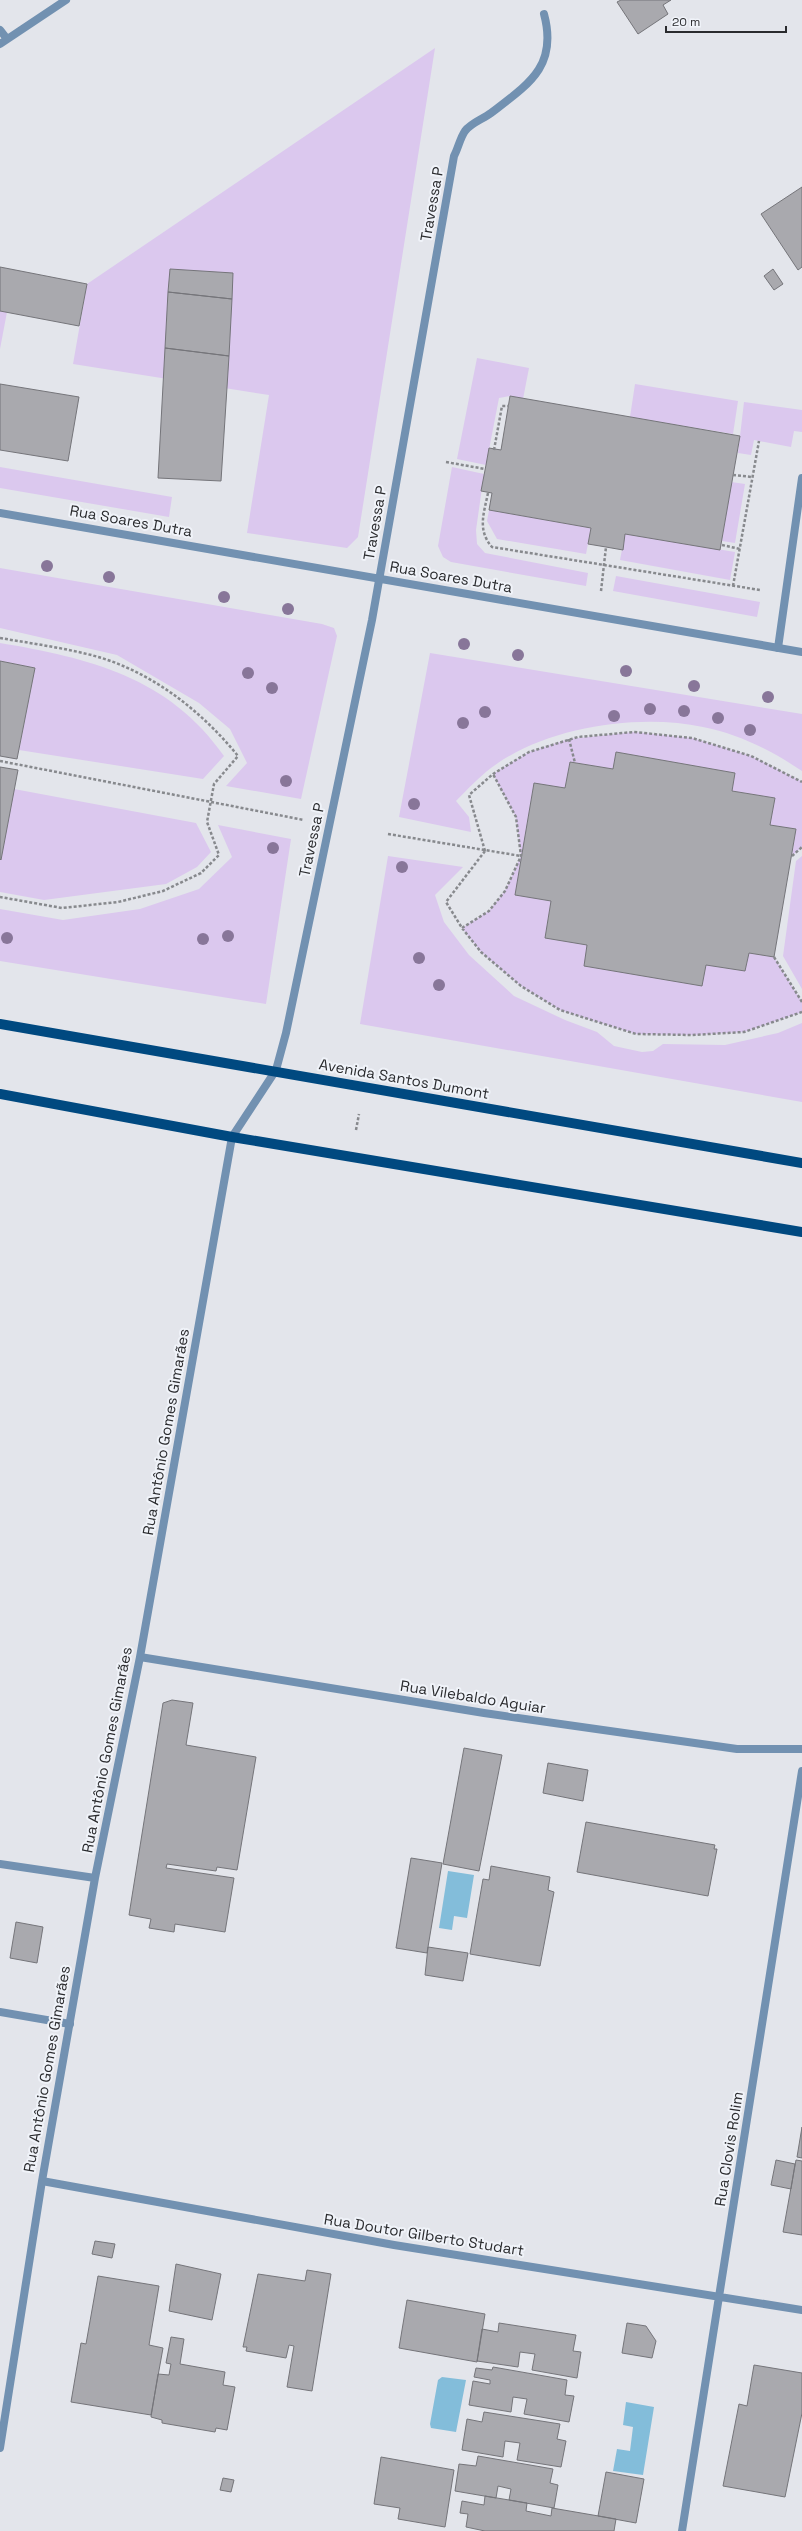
<svg xmlns="http://www.w3.org/2000/svg" width="802" height="2531" viewBox="0 0 802 2531" font-family="'Space Grotesk',sans-serif">
<style>
.green{fill:#dbc8ee}
.water{fill:#83bdda}
.building{fill:#a9a9ae;stroke:#75757a}
.lines{fill:none;stroke-linecap:round;stroke-linejoin:round}
.path{stroke:#87898d;stroke-width:2.5;stroke-dasharray:3 2;stroke-linecap:butt}
.service{stroke:#7291b1;stroke-width:8}
.minor{stroke:#7291b1;stroke-width:8}
.primary{stroke:#004980;stroke-width:10}
.tree{fill:#887699}
.labels{text-anchor:middle;stroke-width:4;stroke-linejoin:round;paint-order:stroke}
.street-label{font-size:15px;fill:#2a2b2e;stroke:#f0f3f9}
</style>
<rect width="100%" height="100%" fill="#e3e5eb"/>
<path class="green" d="M435,48L358,537L347,548L247,533L269,395L73,364L87,284Z
M0,311L7,312L0,349Z
M477,358L529,368L523,399L510,396L499,398L486,465L457,459Z
M635,384L738,401L733,434L630,417Z
M744,402L802,410V432L794,431L791,447L754,440L751,455L738,453Z
M0,467L172,497L169,517L0,488Z
M452,467L484,474L476,530L477,544L485,553L588,573L586,586L451,562L443,557L438,546Z
M731,482L745,484L735,543L722,541Z
M489,510L591,528L586,554L497,539L487,521Z
M625,534L735,552L730,580L620,560Z
M0,568L322,624L334,628L337,636L301,799L226,786L247,763L230,729L199,703L117,655L0,628Z
M616,576L760,602L757,617L613,591Z
M0,643C89,658 169,677 224,756L203,779L19,750L35,668L0,661Z
M430,653L802,714V771C772,751 739,734 703,727C638,713 545,727 491,768C479,777 467,790 456,801L469,817L471,832L399,817Z
M634,732L692,738L751,756L799,780L802,782V847L792,856L796,829L770,825L775,798L732,791L735,773L616,752L613,769L570,762L565,788L534,783L515,895L551,901L545,938L587,945L585,966L702,986L706,965L745,971L749,953L774,957L802,1002V1012L744,1032L692,1035L636,1034L560,1010L521,986L481,952L462,928L489,911L505,891L521,856L516,817L493,774L529,752L569,739Z
M14,789L196,823L211,852L197,867L166,884L44,900L0,892V859Z
M218,825L291,839L266,1004L0,961V909L63,920L140,909L199,889L232,857Z
M388,856L463,867L435,895L444,922L469,955L514,996L565,1020L597,1032L614,1046L642,1052L653,1051L663,1044L725,1045L778,1033L802,1023V1102L360,1024Z
M802,856V989L783,956L796,861Z"/>
<path class="water" d="M448,1871L474,1875L467,1918L454,1916L452,1930L439,1928Z
M442,2377L466,2380L456,2432L431,2428L430,2424L438,2380Z
M626,2402L654,2407L643,2475L613,2471L617,2449L630,2451L633,2427L623,2425Z"/>
<path class="building" d="M621,0H671L663,5L668,14L638,34L617,2Z
M802,187V267L798,270L761,214Z
M0,267L87,284L79,326L0,311Z
M170,269L233,273L232,299L168,292Z
M773,269L783,284L774,290L764,276Z
M168,292L232,299L229,356L165,348Z
M165,348L229,356L221,481L158,478Z
M0,384L79,397L68,461L0,450Z
M510,396L740,436L720,550L625,534L623,550L606,547L588,544L591,528L489,510L492,493L481,491L486,465L489,448L501,450Z
M0,661L35,668L17,759L0,756Z
M616,752L735,773L732,791L775,798L770,825L796,829L774,957L749,953L745,971L706,965L702,986L584,966L587,945L545,938L551,901L515,895L534,783L565,788L570,762L613,769Z
M0,767L18,770L1,860L0,859Z
M172,1700L193,1703L186,1745L256,1757L237,1870L217,1867L216,1871L167,1864L166,1868L234,1878L225,1932L175,1924L174,1932L149,1928L151,1919L129,1915L163,1703Z
M464,1748L502,1755L479,1871L443,1864Z
M548,1763L588,1770L583,1801L543,1793Z
M586,1822L715,1845L714,1849H717L708,1896L577,1872Z
M411,1858L442,1863L427,1953L396,1948Z
M491,1866L550,1877L548,1890L554,1892L540,1966L470,1954L483,1879L489,1880Z
M16,1922L43,1927L37,1963L10,1958Z
M428,1947L468,1953L463,1981L425,1975Z
M802,2127V2158L797,2157Z
M776,2160L795,2164L791,2189L771,2185Z
M796,2160L802,2161V2235L783,2232Z
M95,2241L115,2244L112,2258L92,2254Z
M176,2264L221,2274L212,2320L169,2311Z
M307,2270L331,2274L312,2391L287,2387L294,2346L289,2345L286,2358L246,2351L247,2347H243L258,2274L305,2281Z
M98,2276L159,2286L149,2345L163,2348L151,2415L71,2402L81,2343L86,2344Z
M407,2300L485,2314L477,2362L399,2348Z
M499,2323L576,2335L573,2351L581,2352L577,2378L532,2370L535,2354L520,2352L518,2367L477,2361L482,2329L498,2332Z
M627,2323L646,2326L656,2341L652,2358L622,2353Z
M171,2337L184,2339L180,2364L225,2372L223,2385L235,2387L227,2430L216,2428L215,2432L162,2423V2420L151,2417L158,2374L169,2375L171,2364L166,2363Z
M754,2365L802,2373V2413L785,2497L723,2486L739,2404L747,2406Z
M493,2367L567,2380L565,2395L574,2396L569,2422L524,2414L527,2399L513,2397L511,2412L469,2405L473,2381L490,2384V2380L474,2377L476,2368L492,2370Z
M484,2412L560,2424L557,2439L566,2441L561,2467L517,2460L520,2443L505,2441L503,2457L462,2450L467,2419L482,2422Z
M478,2456L553,2469L550,2483L558,2485L554,2508L509,2500L511,2489L498,2486L496,2498L455,2491L459,2464L476,2466Z
M381,2457L454,2470L445,2527L398,2519L400,2508L374,2504Z
M606,2472L644,2479L636,2523L598,2516Z
M223,2478L234,2480L231,2492L220,2490Z
M485,2496L527,2503L526,2511L551,2516L552,2508L616,2519L614,2531H485L466,2527L468,2514L460,2513L462,2501L484,2505Z"/>
<g class="lines">
<path class="path" d="M494,450L502,406H509
M446,462L485,469
M733,475L752,477
M488,493C484,513 477,530 492,547L760,590
M722,545L740,549
M733,586L759,441
M601,591L606,547
M0,638C29,643 58,647 87,654C147,668 200,709 238,756L214,784L207,822L219,855L201,873L163,891L118,902L62,908L0,897
M569,739L575,763
M0,761L304,820
M388,834L521,856
M485,851L446,902L462,928L481,952L521,986L560,1010L636,1034L692,1035L744,1032L802,1012
M485,851L469,795L493,774L529,752L578,737L634,732L692,738L751,756L802,782
M792,856L802,847
M462,928L489,911L505,891L521,856L516,817L493,774
M774,957L802,1002
M356,1130L359,1114"/>
<path class="service" d="M778,648L802,478
M0,2012L70,2024"/>
<path class="minor" d="M0,30L7,39
M0,44L66,0
M0,513L802,652
M140,1657L484,1713L737,1749H802
M0,1864L95,1878
M42,2181L394,2245L802,2310
M0,2448L42,2181L95,1878L140,1657L232,1137L276,1070L286,1033L372,620L454,156C458,149 460,138 465,131C471,123 483,119 491,113C529,84 558,66 544,14
M682,2531L802,1771"/>
<path class="primary" d="M0,1024L802,1163
M0,1094L232,1137L802,1232"/>
</g>
<g class="tree">
<circle cx="47" cy="566" r="6"/>
<circle cx="109" cy="577" r="6"/>
<circle cx="224" cy="597" r="6"/>
<circle cx="288" cy="609" r="6"/>
<circle cx="464" cy="644" r="6"/>
<circle cx="518" cy="655" r="6"/>
<circle cx="626" cy="671" r="6"/>
<circle cx="248" cy="673" r="6"/>
<circle cx="694" cy="686" r="6"/>
<circle cx="272" cy="688" r="6"/>
<circle cx="768" cy="697" r="6"/>
<circle cx="650" cy="709" r="6"/>
<circle cx="684" cy="711" r="6"/>
<circle cx="485" cy="712" r="6"/>
<circle cx="614" cy="716" r="6"/>
<circle cx="718" cy="718" r="6"/>
<circle cx="463" cy="723" r="6"/>
<circle cx="750" cy="730" r="6"/>
<circle cx="286" cy="781" r="6"/>
<circle cx="414" cy="804" r="6"/>
<circle cx="273" cy="848" r="6"/>
<circle cx="402" cy="867" r="6"/>
<circle cx="228" cy="936" r="6"/>
<circle cx="7" cy="938" r="6"/>
<circle cx="203" cy="939" r="6"/>
<circle cx="419" cy="958" r="6"/>
<circle cx="439" cy="985" r="6"/>
</g>
<g class="labels">
<g class="street-label">
<text transform="translate(432 204) rotate(-80)" y="5">Travessa P</text>
<text transform="translate(131 521) rotate(10)" y="5">Rua Soares Dutra</text>
<text transform="translate(375 523) rotate(-80)" y="5">Travessa P</text>
<text transform="translate(451 577) rotate(10)" y="5">Rua Soares Dutra</text>
<text transform="translate(312 840) rotate(-78)" y="5">Travessa P</text>
<text transform="translate(404 1079) rotate(10)" y="5">Avenida Santos Dumont</text>
<text transform="translate(166 1432) rotate(-80)" y="5">Rua Antônio Gomes Gimarães</text>
<text transform="translate(473 1697) rotate(9)" y="5">Rua Vilebaldo Aguiar</text>
<text transform="translate(107 1750) rotate(-79)" y="5">Rua Antônio Gomes Gimarães</text>
<text transform="translate(47 2069) rotate(-80)" y="5">Rua Antônio Gomes Gimarães</text>
<text transform="translate(729 2149) rotate(-81)" y="5">Rua Clovis Rolim</text>
<text transform="translate(424 2235) rotate(9)" y="5">Rua Doutor Gilberto Studart</text>
</g>
</g>
<path d="M666 26v6h120v-6" fill="none" stroke="#2a2b2e" stroke-width="2"/>
<text x="672" y="26" font-size="12" fill="#2a2b2e" stroke="#f0f3f9" stroke-width="3" paint-order="stroke">20 m</text>
</svg>
